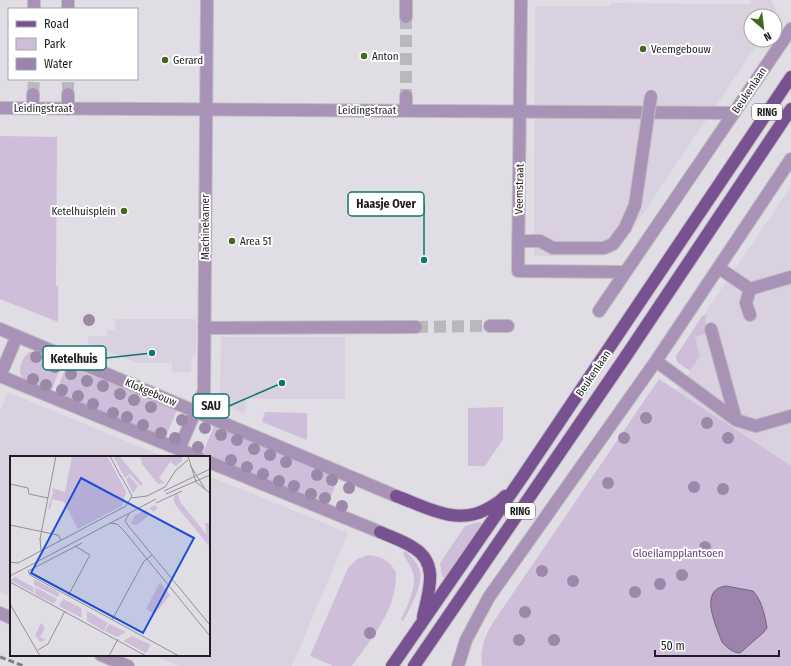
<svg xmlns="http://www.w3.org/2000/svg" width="791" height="666" viewBox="0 0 791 666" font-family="'Fira Sans Condensed',sans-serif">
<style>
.built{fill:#d9d1df}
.green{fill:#cebed9}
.water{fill:#9c83ac;stroke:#766482}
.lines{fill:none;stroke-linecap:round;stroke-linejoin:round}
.minor-tunnel{stroke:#bab7bd;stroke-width:12;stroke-dasharray:12 6;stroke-linecap:butt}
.minor-casing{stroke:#bebac1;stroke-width:14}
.major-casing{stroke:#bebac1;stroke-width:14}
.minor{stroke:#a892b6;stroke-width:12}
.major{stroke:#785191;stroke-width:12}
.rail{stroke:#807d82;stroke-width:3;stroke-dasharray:6 3;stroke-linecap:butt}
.minor-bridge-casing{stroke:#bebac1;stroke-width:14;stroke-linecap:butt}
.minor-bridge{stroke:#a892b6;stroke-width:12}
.tree{fill:#9c88a9}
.poi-dot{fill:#45671f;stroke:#fff;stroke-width:1.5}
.labels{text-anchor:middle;stroke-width:4;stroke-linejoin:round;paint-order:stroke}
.shield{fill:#fff;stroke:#626163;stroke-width:1}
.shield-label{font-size:10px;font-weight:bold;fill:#1f1d20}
.poi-label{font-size:11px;fill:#1f1d20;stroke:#fff;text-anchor:start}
.street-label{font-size:11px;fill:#1f1d20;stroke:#fff}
.park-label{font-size:11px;fill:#644279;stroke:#fff}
.inset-road{fill:none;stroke:#939096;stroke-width:1}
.view{fill:#1d4ed8;fill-opacity:0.15;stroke:#1d4ed8;stroke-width:2}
.inset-edge{fill:none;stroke:#1f1d20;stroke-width:2}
.leader{fill:none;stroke:#0f766e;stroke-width:1.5}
.callout-dot{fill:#0f766e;stroke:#fff;stroke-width:1.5}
.callout{fill:#fff;stroke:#0f766e;stroke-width:1.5}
.callout-label{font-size:12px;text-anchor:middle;font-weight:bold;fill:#1f1d20}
</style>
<rect width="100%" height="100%" fill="#e1dde4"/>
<path class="built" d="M751,0H771L776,9L775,17V16H751V40H760L620,248L609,254L601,256H534L535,6H610V3L751,4Z
M791,186V467L677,390L691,371L677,362L676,356Z
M115,319H196V356L192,357L191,372H172V363H137L88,343V336H107L108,330H115Z
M221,337H345V399H246L245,414L220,404Z
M8,392L164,457H11V596L0,592V411Z
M209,476L348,533L292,666H179L153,655H209Z"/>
<path class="green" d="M0,136L57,137L56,286H58V322L0,299Z
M706,315L705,328L706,334L695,337L700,356L690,371L677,362L676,356L702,316Z
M30,352H37L62,363L51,392C38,387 15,383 21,365C23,359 25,355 30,352Z
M67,365L177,410L165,439L55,394Z
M659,379L791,466V666H482C480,651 484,637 492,624Z
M503,407V439L485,466H468V408Z
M265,412L307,413V440L262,422Z
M214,426L339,477L327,506L202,455Z
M479,522L481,523V526L446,577H442L440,563L465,526Z
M405,551C411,556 418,563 420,571C423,585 410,609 403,621L401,620C406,608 415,591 414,577C413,569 407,561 403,554Z
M369,555C382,557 389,560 396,572C397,610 372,637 352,666H334L310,656L348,568L357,559Z"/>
<path class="water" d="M726,586L753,591C762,600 765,616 767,628L763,633L740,653C733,653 726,647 722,642C716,626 698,589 726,586Z"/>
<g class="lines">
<path class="minor-tunnel" d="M406,17V96
M33,94L34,79
M68,94V79
M416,327L490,326"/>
<g class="minor-casing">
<path id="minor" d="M68,0V9
M406,0V17
M521,0L518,271L625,272
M34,9V0
M68,94V109
M0,108L734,113
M33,108V94
M406,111V96
M518,241H540L553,248H604L613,244L625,228L635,205
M719,268L750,289
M750,289L791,277
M750,289L746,303L750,315
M599,311L791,29
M490,326H508
M204,328L416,327
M0,329L396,496
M711,329L736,420
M656,361L736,420L756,426L791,416
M0,376L198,457
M0,376L17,336
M179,449L204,391L207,0
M209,462L380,532
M0,613L11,618
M101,655L128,666
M458,666L466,640L489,597L656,361L791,159"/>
</g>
<g class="major-casing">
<path id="major" d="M396,496C426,507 457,526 487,509C494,505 500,502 505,496
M380,532C391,537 404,541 414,548C440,564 428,593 423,617
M392,666L523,476L791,77
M414,666L626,356L791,109"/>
</g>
<use href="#minor" class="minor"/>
<use href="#major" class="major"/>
<path class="rail" d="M0,657L24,666"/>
<g class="minor-bridge-casing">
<path id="minor-bridge" d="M635,205L651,96"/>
</g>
<use href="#minor-bridge" class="minor-bridge"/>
</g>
<g class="tree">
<circle cx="89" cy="320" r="6"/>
<circle cx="36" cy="357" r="6"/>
<circle cx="55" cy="367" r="6"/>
<circle cx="71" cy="374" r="6"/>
<circle cx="33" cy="379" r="6"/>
<circle cx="87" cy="381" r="6"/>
<circle cx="46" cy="385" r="6"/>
<circle cx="103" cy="386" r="6"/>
<circle cx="62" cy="390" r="6"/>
<circle cx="120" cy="394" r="6"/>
<circle cx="78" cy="396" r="6"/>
<circle cx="134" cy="400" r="6"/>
<circle cx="93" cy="404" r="6"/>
<circle cx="151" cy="407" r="6"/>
<circle cx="113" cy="413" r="6"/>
<circle cx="127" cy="417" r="6"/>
<circle cx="646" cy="418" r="6"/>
<circle cx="182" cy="420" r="6"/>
<circle cx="707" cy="423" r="6"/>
<circle cx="143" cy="425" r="6"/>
<circle cx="205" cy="428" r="6"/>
<circle cx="161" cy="433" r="6"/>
<circle cx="221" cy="435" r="6"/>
<circle cx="175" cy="438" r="6"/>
<circle cx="624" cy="438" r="6"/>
<circle cx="728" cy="438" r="6"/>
<circle cx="237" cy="440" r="6"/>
<circle cx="198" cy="447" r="6"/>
<circle cx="254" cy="449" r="6"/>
<circle cx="270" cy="455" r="6"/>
<circle cx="231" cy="460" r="6"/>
<circle cx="286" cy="462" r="6"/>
<circle cx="247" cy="467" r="6"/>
<circle cx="263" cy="474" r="6"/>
<circle cx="317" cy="475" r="6"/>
<circle cx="332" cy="480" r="6"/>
<circle cx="279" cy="481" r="6"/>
<circle cx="608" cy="483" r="6"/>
<circle cx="294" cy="486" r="6"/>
<circle cx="694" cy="487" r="6"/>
<circle cx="349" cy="488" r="6"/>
<circle cx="723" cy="489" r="6"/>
<circle cx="311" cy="494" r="6"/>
<circle cx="325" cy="498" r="6"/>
<circle cx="342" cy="506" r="6"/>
<circle cx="705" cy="547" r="6"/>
<circle cx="542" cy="571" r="6"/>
<circle cx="682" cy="575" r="6"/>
<circle cx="573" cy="581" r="6"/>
<circle cx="660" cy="584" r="6"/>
<circle cx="635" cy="592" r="6"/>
<circle cx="525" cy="612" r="6"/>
<circle cx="370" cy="633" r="6"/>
<circle cx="519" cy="640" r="6"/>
<circle cx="554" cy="640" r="6"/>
</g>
<g class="poi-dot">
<circle cx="643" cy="49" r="4"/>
<circle cx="364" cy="56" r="4"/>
<circle cx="165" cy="60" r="4"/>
<circle cx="124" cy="211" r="4"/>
<circle cx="232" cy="241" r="4"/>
</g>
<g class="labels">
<g class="shield">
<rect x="752" y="104" width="30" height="16" rx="3"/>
<rect x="505" y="503" width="30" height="16" rx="3"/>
</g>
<g class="shield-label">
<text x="767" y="116">RING</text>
<text x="520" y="515">RING</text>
</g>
<g class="poi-label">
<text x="651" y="53">Veemgebouw</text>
<text x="372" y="60">Anton</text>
<text x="173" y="64">Gerard</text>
<text x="116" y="215" text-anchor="end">Ketelhuisplein</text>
<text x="240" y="245">Area 51</text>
</g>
<g class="street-label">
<text transform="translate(749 90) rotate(-56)" y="4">Beukenlaan</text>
<text x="43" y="112">Leidingstraat</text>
<text x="367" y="114">Leidingstraat</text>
<text transform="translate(519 189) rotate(-89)" y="4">Veemstraat</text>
<text transform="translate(205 227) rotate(-90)" y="4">Machinekamer</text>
<text transform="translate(593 373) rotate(-56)" y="4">Beukenlaan</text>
<text transform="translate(151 392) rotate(23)" y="4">Klokgebouw</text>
</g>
<g class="park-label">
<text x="678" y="557">Gloeilampplantsoen</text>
</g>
</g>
<g transform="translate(10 456)">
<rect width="200" height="200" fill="#e1dde4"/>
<path d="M62,0H97L118,39L116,36L112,50L68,73L54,46L42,43L40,53L38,52L43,37L41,36L43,37L42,32L55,36ZM103,0H109L133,28L131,30L120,18L115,22ZM172,0V5L166,10L160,6L149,22L155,27L148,28L132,8L131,1ZM119,20L128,30L123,37L116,23ZM168,38L170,46L197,79L195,67H200V91L164,47V40ZM145,49L148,52L143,56L140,52L135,55L139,59L127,69L121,68L124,60ZM5,121L23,131L24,137L0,124ZM24,123L50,137L48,141L24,129ZM150,126L160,139L145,158L136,153ZM25,131L47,143L44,148L25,138ZM53,143L71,152L72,162L49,150ZM77,155L98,167L94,175L77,165ZM31,167L35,172L30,181L36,184L30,186L25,179ZM99,168L116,176L107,181L95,175ZM122,180L141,189L136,197L113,185Z" fill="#cebed9"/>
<path class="inset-road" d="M100,0L111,21M178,0L186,26L200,37M180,9L195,33M0,28L18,32L19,38L38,42M154,35L200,13M156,38L200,19M121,42L137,40L155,31L166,14L178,4M146,47L172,35M119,58L115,65L120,72M100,67L107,68L115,76M0,69L48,79L51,84M120,72L200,169M115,76L200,180M30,82L31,95M30,83L46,0M0,106L8,107L116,50L122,40L111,20M18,115L20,119L169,200M18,115L72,87M0,120L146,43M0,126L136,200M58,140L80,99L65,90M0,148L30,200M102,164L134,105L142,99M28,194L38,188L55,155M99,200L108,183"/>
<path class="view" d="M71,22L184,82L133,177L21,117Z"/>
<rect width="200" height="200" class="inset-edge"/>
</g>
<path class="leader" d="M424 260L424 204M152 353L106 358M282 383L229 406"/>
<g class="callout-dot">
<circle cx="424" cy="260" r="4"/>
<circle cx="152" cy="353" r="4"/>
<circle cx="282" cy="383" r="4"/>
</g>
<g class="callout">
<rect x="348" y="192" width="76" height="24" rx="4"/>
<rect x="43" y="346" width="63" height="24" rx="4"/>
<rect x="193" y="394" width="36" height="24" rx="4"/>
</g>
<g class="callout-label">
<text x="386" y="208">Haasje Over</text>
<text x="74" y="363">Ketelhuis</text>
<text x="211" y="410">SAU</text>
</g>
<rect x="8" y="8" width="130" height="72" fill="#ffffff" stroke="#a5a5a6"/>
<rect x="16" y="21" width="20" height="6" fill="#785191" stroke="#a5a5a6"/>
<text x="44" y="28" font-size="12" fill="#1f1d20">Road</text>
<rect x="16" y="38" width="20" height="12" fill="#cebed9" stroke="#a5a5a6"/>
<text x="44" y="48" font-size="12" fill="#1f1d20">Park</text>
<rect x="16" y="58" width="20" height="12" fill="#9c83ac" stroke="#a5a5a6"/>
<text x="44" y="68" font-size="12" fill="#1f1d20">Water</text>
<g transform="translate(763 28) rotate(152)"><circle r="19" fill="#ffffff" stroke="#a5a5a6"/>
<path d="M0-3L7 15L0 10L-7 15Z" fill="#45671f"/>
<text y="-6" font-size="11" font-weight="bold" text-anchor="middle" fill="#1f1d20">N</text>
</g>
<path d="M655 650v6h124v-6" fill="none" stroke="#1f1d20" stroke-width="2"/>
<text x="661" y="650" font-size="12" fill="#1f1d20" stroke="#ffffff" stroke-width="3" paint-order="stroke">50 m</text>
</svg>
